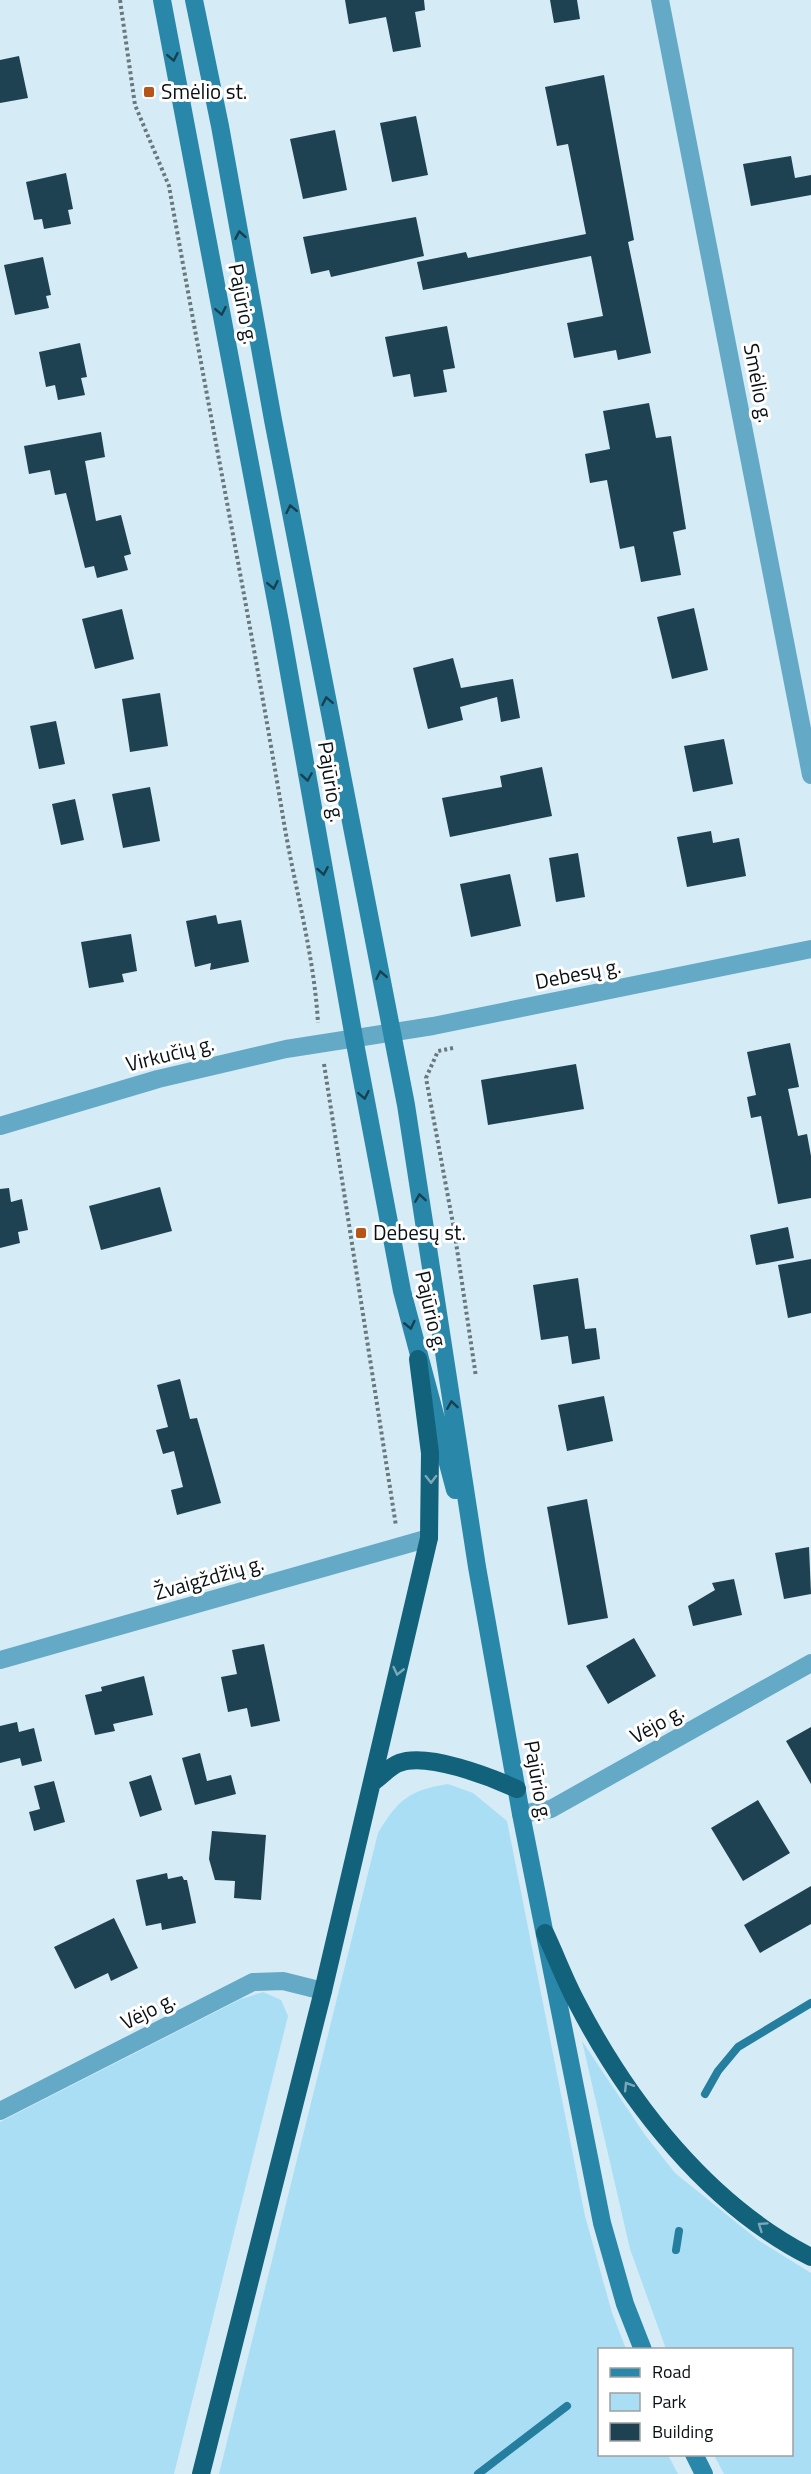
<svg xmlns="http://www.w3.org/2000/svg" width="811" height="2474" viewBox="0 0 811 2474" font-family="'Titillium Web',sans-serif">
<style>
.green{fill:#aadef5}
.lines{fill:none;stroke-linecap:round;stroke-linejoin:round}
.stream{stroke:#257e9e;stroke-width:8}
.building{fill:#1e4251}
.path{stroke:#69787e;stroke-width:4;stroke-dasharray:3 3;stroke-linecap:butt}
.minor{stroke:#64a9c6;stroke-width:18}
.secondary{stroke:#2987a9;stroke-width:18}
.trunk{stroke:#12627c;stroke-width:18}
.oneway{stroke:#164050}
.oneway2{stroke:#7da9b7}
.poi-dot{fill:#b75519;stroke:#fff;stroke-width:2}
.labels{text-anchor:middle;stroke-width:6;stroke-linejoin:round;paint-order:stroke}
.poi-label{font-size:21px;fill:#0a1115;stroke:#fff;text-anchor:start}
.street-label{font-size:21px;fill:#0a1115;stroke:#fff}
</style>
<rect width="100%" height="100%" fill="#d5ebf5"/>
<path class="green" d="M448,1784L473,1793L507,1821L585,2216L612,2313L626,2349L600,2350V2454L668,2455L678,2474H219L378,1833C398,1800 409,1790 448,1784Z
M263,1992L281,2000L288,2016L174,2474H0V2122L241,1999Z
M582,2041L645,2135L675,2173L758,2240L811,2273V2474H724L714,2455L792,2454V2350L666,2349L630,2249Z"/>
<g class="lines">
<path class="stream" d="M705,2094L718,2071L738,2047L811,2003
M676,2250L679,2231
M478,2474L567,2406"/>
</g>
<path class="building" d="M345,0H424L425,10L415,12L421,47L393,52L386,17L349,24Z
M550,0H577L580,19L554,23Z
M19,56L28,98L0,103V60Z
M604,75L634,240L628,242L651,353L618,360L616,350L574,358L567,323L603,316L591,256L423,290L417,262L466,252L468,258L586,234L568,144L557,146L545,87Z
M416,116L428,175L392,182L380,123Z
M335,130L347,190L303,199L290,139Z
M791,156L795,178L811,175V195L751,206L743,164Z
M66,173L73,209L68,210L71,224L44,229L42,219L34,220L26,182Z
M416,217L424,256L331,277L329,270L311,274L303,237Z
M43,257L51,295L46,296L49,308L15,315L4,265Z
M447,326L455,368L443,370L447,392L414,397L410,374L393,377L385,337Z
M80,343L87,377L81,378L85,395L58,400L55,385L46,387L39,352Z
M649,403L656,438L671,436L686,529L673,532L681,575L641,582L634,546L620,549L607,480L590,483L585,454L610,449L603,411Z
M101,432L105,457L85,461L96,521L121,515L131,554L124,556L128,570L97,578L94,566L85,568L66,493L55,495L50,470L29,474L24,446Z
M694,608L708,670L672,679L657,617Z
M122,609L134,659L95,669L82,619Z
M453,658L461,688L513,679L520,718L501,722L497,697L460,707L463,720L428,729L413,668Z
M160,693L168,746L130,752L122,699Z
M56,721L65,764L39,769L30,726Z
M724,739L733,784L693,792L684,746Z
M542,767L552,816L450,837L442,798L502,787L500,776Z
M150,787L160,841L123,848L112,794Z
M75,799L84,840L61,845L52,804Z
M711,831L713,843L739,838L746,876L687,887L677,837Z
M578,853L585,897L556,902L549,858Z
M510,874L521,926L471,937L460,884Z
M216,915L218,924L241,920L249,962L210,970L211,963L195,967L186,921Z
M131,934L137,971L122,974L124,982L89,988L81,942Z
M790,1043L799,1087L788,1089L798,1136L807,1134L811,1156V1198L778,1204L761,1116L751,1118L747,1097L756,1095L747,1052Z
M576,1064L584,1109L488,1125L481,1080Z
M160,1187L172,1231L101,1250L89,1206Z
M9,1188L11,1202L22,1199L28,1230L18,1232L20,1243L0,1248V1189Z
M788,1227L794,1258L756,1265L750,1235Z
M811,1259V1313L788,1318L778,1265Z
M578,1278L585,1329L596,1328L600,1359L572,1364L568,1336L541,1340L533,1285Z
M180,1379L190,1419L197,1418L221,1503L177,1515L171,1490L183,1487L174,1451L163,1454L156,1430L168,1427L157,1385Z
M604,1396L613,1441L567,1451L558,1405Z
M587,1499L608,1618L568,1625L547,1507Z
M809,1547L811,1594L784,1599L775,1553Z
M734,1579L742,1615L693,1626L688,1606L715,1590L712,1583Z
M634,1638L656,1676L608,1704L586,1666Z
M264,1644L280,1721L251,1727L247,1708L228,1712L221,1677L237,1674L232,1650Z
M144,1676L153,1715L113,1724L115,1731L95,1735L85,1695L102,1691L101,1687Z
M17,1722L19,1732L34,1728L42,1761L22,1766L20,1758L0,1763V1726Z
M811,1727V1784L786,1741Z
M200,1753L207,1781L231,1775L236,1794L195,1805L182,1758Z
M151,1775L162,1810L140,1817L129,1782Z
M54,1781L65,1822L34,1831L29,1812L40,1809L34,1786Z
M758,1800L790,1853L743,1881L711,1828Z
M212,1831L266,1835L261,1900L234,1898L235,1881L215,1880L209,1859Z
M167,1873L168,1879L182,1876L184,1880H187L196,1923L162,1930L161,1923L146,1926L136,1880Z
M811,1886V1924L760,1953L744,1925Z
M114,1918L138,1968L111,1981L108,1973L75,1989L54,1947Z"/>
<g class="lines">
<path class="path" d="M120,0L135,105L169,186C206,396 248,606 283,817C294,885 314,953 318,1023
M453,1048L438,1051L426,1078L454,1229L476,1377
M324,1064L396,1526"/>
<path class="minor" d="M660,0L811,775
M0,1126L158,1079L286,1049L433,1026L811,949
M0,1660L429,1538
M521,1814L551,1809L811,1663
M0,2111L253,1982L283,1981L323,1991"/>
<path class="secondary" d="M162,0L280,622L354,1038L402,1291L455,1490
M194,0L220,126L273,420L406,1105L477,1567L521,1814L602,2223L625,2304L643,2350
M694,2454L704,2474"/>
<path class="trunk" d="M373,1782C381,1777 390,1766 399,1763C427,1752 491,1777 517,1789
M545,1933C556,1956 565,1981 577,2003C629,2103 708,2205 811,2257
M201,2474L323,1991L429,1538L430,1453L418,1359"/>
</g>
<defs><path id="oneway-chevron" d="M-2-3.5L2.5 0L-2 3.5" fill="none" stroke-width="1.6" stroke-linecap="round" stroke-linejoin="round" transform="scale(1.5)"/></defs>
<g class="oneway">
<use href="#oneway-chevron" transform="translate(173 57) rotate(79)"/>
<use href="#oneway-chevron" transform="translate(240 235) rotate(-100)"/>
<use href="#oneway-chevron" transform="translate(221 311) rotate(79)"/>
<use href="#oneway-chevron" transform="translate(291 509) rotate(-102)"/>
<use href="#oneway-chevron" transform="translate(273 585) rotate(79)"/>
<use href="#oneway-chevron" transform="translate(327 701) rotate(-101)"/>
<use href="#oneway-chevron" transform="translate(307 777) rotate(81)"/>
<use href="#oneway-chevron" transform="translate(323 871) rotate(80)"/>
<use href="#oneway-chevron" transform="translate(381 975) rotate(-101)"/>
<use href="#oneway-chevron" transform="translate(364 1095) rotate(79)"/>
<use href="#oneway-chevron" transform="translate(420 1198) rotate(-99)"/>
<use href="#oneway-chevron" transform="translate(410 1325) rotate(77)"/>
<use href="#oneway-chevron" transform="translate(452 1405) rotate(-99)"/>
</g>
<g class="oneway2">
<use href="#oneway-chevron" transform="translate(431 1479) rotate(89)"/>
<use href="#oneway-chevron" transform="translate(398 1671) rotate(103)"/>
<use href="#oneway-chevron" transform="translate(628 2086) rotate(-122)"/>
<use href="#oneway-chevron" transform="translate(762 2226) rotate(-145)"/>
</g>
<g class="poi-dot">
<rect x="143" y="86" width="12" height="12" rx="3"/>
<rect x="355" y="1227" width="12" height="12" rx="3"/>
</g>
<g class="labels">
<g class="poi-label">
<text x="161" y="99">Smėlio st.</text>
<text x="373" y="1240">Debesų st.</text>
</g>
<g class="street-label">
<text transform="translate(243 304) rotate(79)" y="7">Pajūrio g.</text>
<text transform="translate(758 383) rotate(79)" y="7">Smėlio g.</text>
<text transform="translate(331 782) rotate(81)" y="7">Pajūrio g.</text>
<text transform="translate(578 974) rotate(-11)" y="7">Debesų g.</text>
<text transform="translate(170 1054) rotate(-14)" y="7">Virkučių g.</text>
<text transform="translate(431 1311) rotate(77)" y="7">Pajūrio g.</text>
<text transform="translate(209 1578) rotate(-16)" y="7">Žvaigždžių g.</text>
<text transform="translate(657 1724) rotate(-29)" y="7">Vėjo g.</text>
<text transform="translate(538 1781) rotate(80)" y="7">Pajūrio g.</text>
<text transform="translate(148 2011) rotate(-27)" y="7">Vėjo g.</text>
</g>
</g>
<rect x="598" y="2348" width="195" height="108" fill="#ffffff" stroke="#9da0a1" stroke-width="1.5"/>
<rect x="610" y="2368" width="30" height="9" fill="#2987a9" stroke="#9da0a1" stroke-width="1.5"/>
<text x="652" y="2378" font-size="18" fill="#0a1115">Road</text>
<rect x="610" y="2393" width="30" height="18" fill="#aadef5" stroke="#9da0a1" stroke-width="1.5"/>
<text x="652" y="2408" font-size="18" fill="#0a1115">Park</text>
<rect x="610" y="2423" width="30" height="18" fill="#1e4251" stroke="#9da0a1" stroke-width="1.5"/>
<text x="652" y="2438" font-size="18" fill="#0a1115">Building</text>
</svg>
